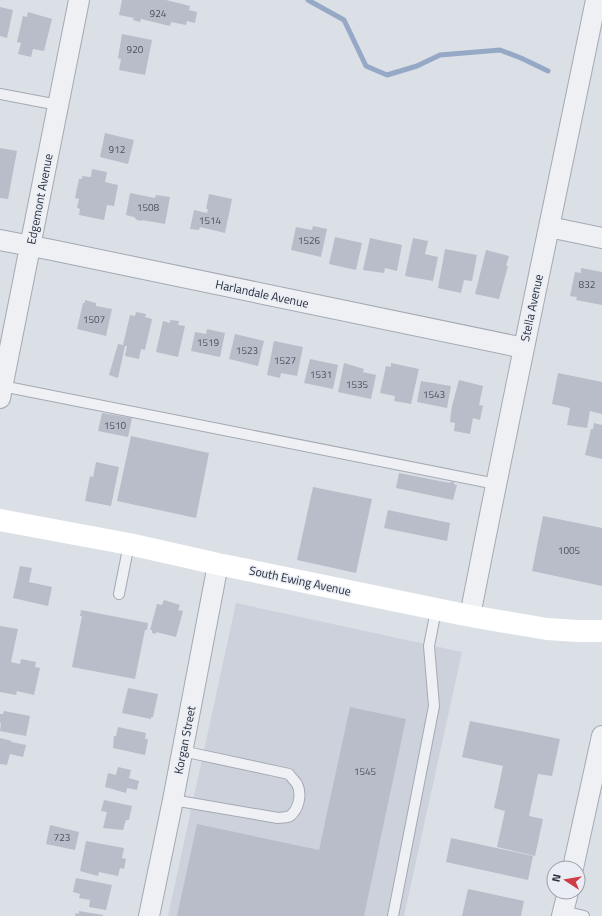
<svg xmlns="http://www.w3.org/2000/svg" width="602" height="916" viewBox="0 0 602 916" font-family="'Titillium Web',sans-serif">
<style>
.built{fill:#cdd1db}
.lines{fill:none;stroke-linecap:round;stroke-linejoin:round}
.stream{stroke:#95a9c7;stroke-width:5}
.building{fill:#b9bdc9}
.lane-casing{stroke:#a4a9b3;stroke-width:12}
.street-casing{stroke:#a4a9b3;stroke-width:22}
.lane{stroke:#eef0f4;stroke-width:10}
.street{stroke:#eef0f4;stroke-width:20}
.secondary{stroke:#fff;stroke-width:22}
.labels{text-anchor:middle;stroke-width:3;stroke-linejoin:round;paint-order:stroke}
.number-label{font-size:10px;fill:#4a505f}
.street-label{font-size:12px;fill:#252c3c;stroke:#eaeef4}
</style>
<rect width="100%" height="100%" fill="#dbdfe6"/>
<path class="built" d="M236,603L462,652L404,916H168Z"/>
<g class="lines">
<path class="stream" d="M308,0L344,20L366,66L387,75L417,66L440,55L500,50L521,58L548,71"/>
</g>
<path class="building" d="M122,0H166L190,6L189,10L197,12L195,23L187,21L186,25L171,22L170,26L141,19L140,22L133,20L134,18L119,15Z
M0,7L13,10L7,38L0,36Z
M28,12L52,19L44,51L33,49L31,57L18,54L21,43L17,42L23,16L27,17Z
M122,34L152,40L145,75L119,70L121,59L118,58Z
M105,133L134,140L128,164L100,157Z
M0,148L17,151L8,199L0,198Z
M92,169L107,172L105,182L118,185L114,206L107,205L104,220L79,215L80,209L77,208L79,199L75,198L79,179H82V176L91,177Z
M130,193L155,198L156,195L170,197L165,224L142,220V221L137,220L134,217L126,215Z
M209,194L232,199L225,233L200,227L199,230L190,229L194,210L207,213L208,209H206Z
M313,226L327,229L321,257L291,250L296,227L312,230Z
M335,237L362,243L356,270L329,264Z
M370,238L402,245L397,271L385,268L384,273L363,270Z
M413,238L428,241L425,254L438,257L433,281L405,276Z
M445,249L477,255L472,281L464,280L461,293L438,288Z
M486,250L509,256L506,266H508L499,299L475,294Z
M581,268L602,272V305L576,300L577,297L570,296L575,272L581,273Z
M85,300L96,303V306L112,309L106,336L77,329L83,303H85Z
M136,312L146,314L145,317L152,319L145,350L141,349L139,359L125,356L127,346H125L118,378L109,375L118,344L123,345L130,315L135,316Z
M170,320L179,321L178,325L185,326L178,357L156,352L163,321L170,323Z
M207,329L225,333L220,357L191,351L195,332L206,334Z
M235,334L264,341L258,366L229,359Z
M274,341L303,347L297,376L281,373L280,378L267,375Z
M310,359L338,365L333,389L304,383Z
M344,363L364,369L363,372L376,375L371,399L338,392Z
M391,363L419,369L411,404L394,401L395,396L380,393L386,366L391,367Z
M558,373L602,382V414L590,411L587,428L567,425L570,408L552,404Z
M459,380L483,386L479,405L483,406L480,420L473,418L470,434L454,431L455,423L450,422L452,406Z
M421,381L451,386L447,408L417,402Z
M102,413L132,418L128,437L98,431Z
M594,423L602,425V459L585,455L591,429H593Z
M131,436L209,453L196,518L117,501Z
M96,462L119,467L111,506L85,501L90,476L93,477Z
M399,473L450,483V482H454V484L457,485L453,500L396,488Z
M313,487L372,499L356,573L297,560Z
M388,510L450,523L447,541L384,528Z
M543,516L602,528V586L532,571Z
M20,566L32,568L29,582L52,587L48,606L13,598Z
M164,600L180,605L178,610L183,611L176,637L156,632V634L152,633V630H150L157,604L162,605Z
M81,610L148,623L147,630H145L135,679L72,667L82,616H80Z
M0,626L18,629L11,662L20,664L21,659L36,662L35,667L40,668L34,695L17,691L16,695L0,692Z
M128,688L158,694L153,717H151V719L122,713Z
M350,707L406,719L364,916H177L197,824L319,850Z
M4,711L30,716L26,736L0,731L1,723H0V714H3Z
M470,721L560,739L552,776L538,774L529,816L543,819L535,856L497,847L505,811L494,808L503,766L462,757Z
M118,727L146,733L145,739H148L145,755L113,748L114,736H116Z
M0,738L12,741L11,742L26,745L23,757L10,754L7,765L0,764Z
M118,767L131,770L129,778L139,781L137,790L127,788L126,793L105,787L108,773L116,775Z
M104,800L132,806L129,820H126L123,830L103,828L107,812L101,811Z
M50,825L79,832L75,850L46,844Z
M451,838L533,856L528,880L446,862Z
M86,841L124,848L122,858L126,859L124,869L120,868L118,876L99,872L98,876L80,871Z
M76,878L112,885L106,910L89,907L90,900L79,898L80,894L73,892Z
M468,889L524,901L521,916H462Z
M79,911L103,915V916H75L76,913L79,914Z"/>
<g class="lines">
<g class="lane-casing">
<path id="lane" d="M0,94L58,105
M2,386L496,484
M119,594L129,544
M173,800L278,818C282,817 287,818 290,816C299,809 302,794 297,784C295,781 291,777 289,774L182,751
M563,911L584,916
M393,916L434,706L429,646L436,610"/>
</g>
<g class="street-casing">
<path id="street" d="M549,227L602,238
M0,240L52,250L524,348
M0,398L79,0
M470,616C510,410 554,205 596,0
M573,868L602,736
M149,916L173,800L218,564
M562,916L568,892"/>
</g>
<use href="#lane" class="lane"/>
<use href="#street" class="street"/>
<path class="secondary" d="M0,520L129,544L218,564L470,616L547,629L578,631H602"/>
</g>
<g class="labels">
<g class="number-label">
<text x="158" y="17">924</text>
<text x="135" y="53">920</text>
<text x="117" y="153">912</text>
<text x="148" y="211">1508</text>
<text x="210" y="224">1514</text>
<text x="309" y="244">1526</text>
<text x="587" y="288">832</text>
<text x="94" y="323">1507</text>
<text x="208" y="346">1519</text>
<text x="247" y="354">1523</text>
<text x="285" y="364">1527</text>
<text x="321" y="378">1531</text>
<text x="357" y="388">1535</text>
<text x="434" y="398">1543</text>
<text x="115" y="429">1510</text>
<text x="569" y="554">1005</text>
<text x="365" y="775">1545</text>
<text x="62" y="841">723</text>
</g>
<g class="street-label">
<text transform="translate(40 199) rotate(-79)" y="4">Edgemont Avenue</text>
<text transform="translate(262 294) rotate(12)" y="4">Harlandale Avenue</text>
<text transform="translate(532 308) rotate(-78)" y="4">Stella Avenue</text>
<text transform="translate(300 581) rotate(12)" y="4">South Ewing Avenue</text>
<text transform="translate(185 740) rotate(-79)" y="4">Korgan Street</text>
</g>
</g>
<g transform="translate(566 880) rotate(282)"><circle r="19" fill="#eaeef4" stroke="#9ba0aa"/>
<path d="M0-3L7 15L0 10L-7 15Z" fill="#cf3c46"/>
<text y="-6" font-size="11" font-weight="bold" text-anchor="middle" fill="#252c3c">N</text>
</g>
</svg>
